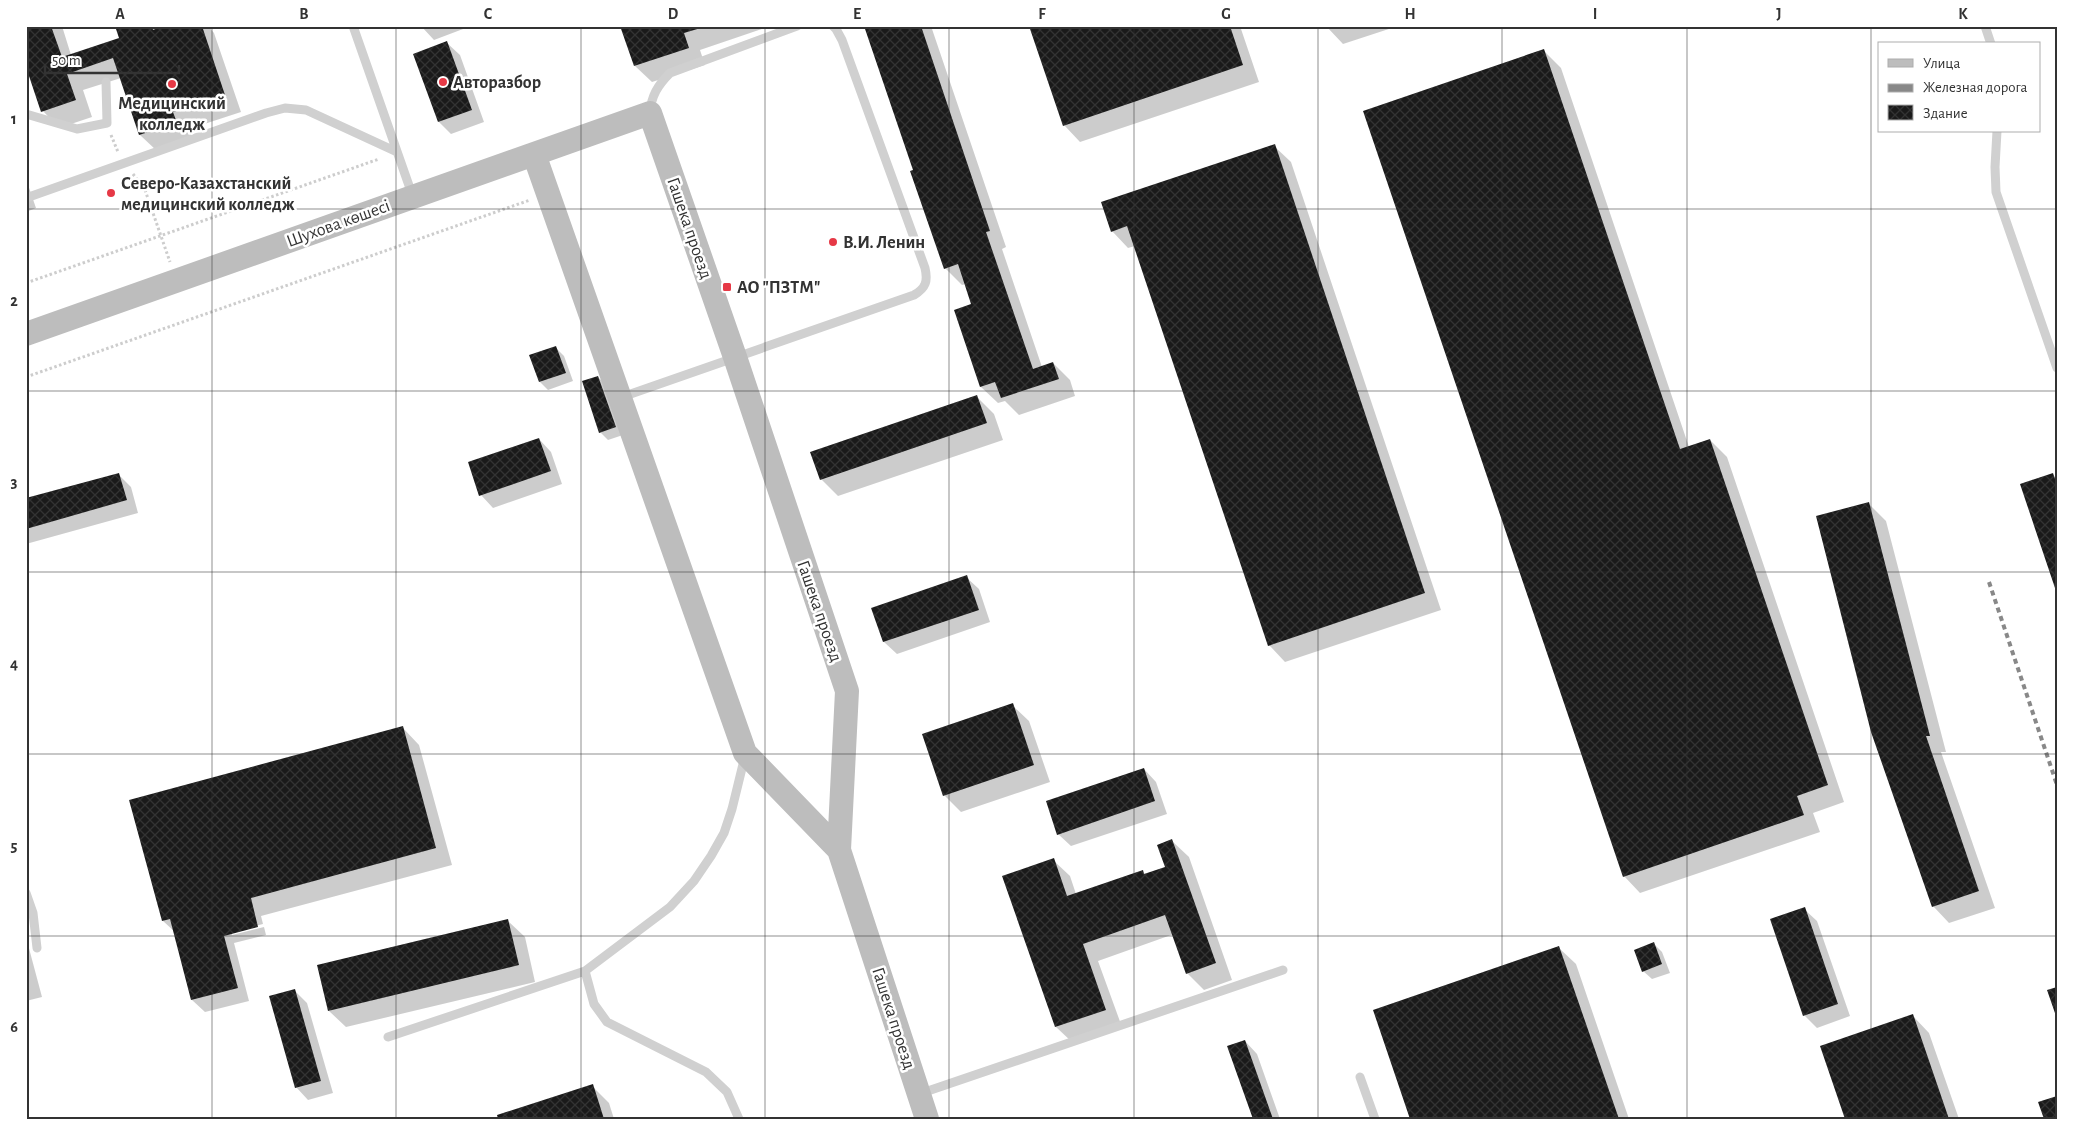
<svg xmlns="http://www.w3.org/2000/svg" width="2083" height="1145" viewBox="0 0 2083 1145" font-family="'Alegreya Sans',sans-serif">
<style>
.shadow{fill:#0003}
.building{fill:url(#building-cross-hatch)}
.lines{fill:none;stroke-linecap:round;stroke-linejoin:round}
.path{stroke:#cdcdcd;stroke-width:3;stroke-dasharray:2.5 2.5;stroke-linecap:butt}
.lane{stroke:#d0d0d0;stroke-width:9}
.secondary{stroke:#bdbdbd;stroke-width:24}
.rail{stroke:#888;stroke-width:4;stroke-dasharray:5 4;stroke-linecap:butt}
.grid{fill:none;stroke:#333;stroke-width:1;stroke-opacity:0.55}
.poi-dot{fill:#e63946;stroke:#fff;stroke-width:2}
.labels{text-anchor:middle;stroke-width:5;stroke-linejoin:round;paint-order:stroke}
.poi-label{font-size:18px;font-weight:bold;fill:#333;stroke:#fff;text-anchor:start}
.street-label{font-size:18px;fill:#333;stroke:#fff}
.neatline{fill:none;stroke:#333;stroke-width:2}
.grid-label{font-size:16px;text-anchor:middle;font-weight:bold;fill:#333}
</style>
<defs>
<pattern id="building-cross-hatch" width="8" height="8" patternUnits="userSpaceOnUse" patternTransform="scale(1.25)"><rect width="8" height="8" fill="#1a1a1a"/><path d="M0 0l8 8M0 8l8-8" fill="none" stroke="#333"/></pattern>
</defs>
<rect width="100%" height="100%" fill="#fff"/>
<path class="shadow" d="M26,26H62L71,55L120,39L116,26H162L163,28L208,26L214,33L241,112L189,129L193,139L157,151L140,135L121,78L83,90L92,117L59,128L43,111Z
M421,26H471L434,40Z
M622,26H771L700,50L705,65L652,82L635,66Z
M865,26H931L1006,247L1002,249L1042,367L1053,363L1070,380L1075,396L1019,415L1005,401L998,403L981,387L973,305L966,284L962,285L945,268L915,170Z
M1031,26H1240L1259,82L1080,142L1064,125Z
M1326,26H1398L1343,44Z
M447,43L460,55L484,122L451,134L439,122Z
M1544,51L1561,68L1689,447L1710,440L1727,457L1844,802L1813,813L1820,832L1640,893L1624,876Z
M1274,146L1291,162L1441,610L1285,662L1269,645L1135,246L1128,248L1112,231Z
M26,179L36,208L26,212Z
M556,348L564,356L573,381L548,390L540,382Z
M598,377L606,385L623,435L608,440L600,432Z
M977,397L994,414L1003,440L838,496L821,479Z
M539,439L551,452L562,484L493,508L481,495Z
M118,474L131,487L138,513L26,544V500Z
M2053,475L2057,479V588L2022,485Z
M1869,504L1886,521L1946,752H1941L1995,908L1949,923L1933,906Z
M966,577L979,589L990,622L897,654L884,642L873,608Z
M1012,705L1029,721L1050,782L961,812L944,795Z
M403,728L419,745L452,865L261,916L263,924L232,932V935L264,927L266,935L234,943L249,1001L205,1012L192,1000L175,932L163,921Z
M1144,769L1156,782L1167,814L1071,846L1058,834Z
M1172,841L1189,857L1232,980L1204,990L1187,973L1174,934L1098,961L1122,1027L1073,1043L1056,1027L1004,877L1053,860L1070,876L1076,894L1142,871L1146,875L1166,868Z
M1804,909L1817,921L1850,1016L1817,1028L1804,1015Z
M508,921L525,937L535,982L346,1027L329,1011Z
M26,937L42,997L26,1001Z
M1654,944L1662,952L1670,973L1652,979L1643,971Z
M1559,948L1576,964L1629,1119H1412Z
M294,990L307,1003L333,1093L308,1100L296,1087Z
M1913,1016L1929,1033L1959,1119H1846Z
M1245,1041L1257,1054L1280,1119H1254Z
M592,1086L609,1103L614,1119H499Z"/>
<path class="building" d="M26,26H51L62,57L119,38L115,26H152L153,30L163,26H202L225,95L173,112L177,123L139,135L113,58L67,74L76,100L41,112L26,67Z
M620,26H704V27L684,33L689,48L634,66Z
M864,26H921L990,231L986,232L1033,369L1053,362L1059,379L1001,398L995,382L980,387L954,310L971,304L958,264L944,269L910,171L913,170Z
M1029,26H1230L1243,65L1063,126Z
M447,41L472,110L438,122L413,54Z
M1544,49L1680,449L1710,439L1828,785L1797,796L1804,815L1623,877L1363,111Z
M1275,144L1425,593L1268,646L1127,226L1111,232L1101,202Z
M556,346L566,373L539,382L529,355Z
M598,376L616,427L599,433L582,381Z
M977,395L987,423L820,480L810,452Z
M539,438L551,471L479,496L468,462Z
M119,473L127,500L26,529V498Z
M2053,473L2057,485L2056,591L2020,484Z
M1869,502L1930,736H1926L1979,891L1932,907L1871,732L1816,516Z
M967,575L979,610L883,642L871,608Z
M1013,703L1034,765L943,796L922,734Z
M403,726L436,848L251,898L258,927L224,936L238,988L191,1000L170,919L162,921L129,800Z
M1144,768L1155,801L1057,835L1046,801Z
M1172,839L1216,963L1186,974L1165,915L1083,944L1106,1010L1055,1027L1002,876L1054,858L1067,896L1143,870L1144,874L1165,867L1157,845Z
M1805,907L1838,1004L1803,1016L1770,919Z
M508,919L519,965L328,1011L317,965Z
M1654,942L1662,964L1642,972L1634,950Z
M1559,946L1619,1119H1410L1373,1010Z
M2057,987V1016H2056L2047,990Z
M295,989L321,1081L295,1088L269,996Z
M1913,1014L1949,1119H1845L1820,1046Z
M1245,1040L1273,1119H1253L1227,1046Z
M593,1084L604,1119H498L497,1115Z
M2057,1096V1119H2044L2038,1102Z"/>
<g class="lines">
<path class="path" d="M111,135L118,152
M133,174L145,190L170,262
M26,283L379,159
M26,377L530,200"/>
<path class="lane" d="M353,26L413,197
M1985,26L1991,44
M650,113C651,96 658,85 670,73L797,26
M26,114L77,129L107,123L106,82
M1997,131L1995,167L1996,192L2057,368
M26,198L266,113L285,108L306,110L397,152
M622,397L914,295C926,288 928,281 925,268L842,40L836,29L833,26
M26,893L33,913L37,948
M585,971L594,1004L607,1022L706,1072L727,1092L739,1119
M388,1037L585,971L670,907L694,881L711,856L724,833L732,809L745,756
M1360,1077L1375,1119
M919,1094L1283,970"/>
<path class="secondary" d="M534,154L745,753L839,850
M26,334L650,113L735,357L847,691L839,850L927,1119"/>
<path class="rail" d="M1989,582L2057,785"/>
</g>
<path class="grid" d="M212,26V1119M396,26V1119M581,26V1119M765,26V1119M949,26V1119M1134,26V1119M1318,26V1119M1502,26V1119M1687,26V1119M1871,26V1119M26,209H2057M26,391H2057M26,572H2057M26,754H2057M26,936H2057"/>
<g class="poi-dot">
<circle cx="443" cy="82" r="5"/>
<circle cx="172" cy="84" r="5"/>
<circle cx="111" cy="193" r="5"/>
<circle cx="833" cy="242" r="5"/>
<rect x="722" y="282" width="10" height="10" rx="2.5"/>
</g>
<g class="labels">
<g class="poi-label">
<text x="453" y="88">Авторазбор</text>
<text x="172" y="109" text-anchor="middle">Медицинский<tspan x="172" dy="21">колледж</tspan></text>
<text x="121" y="189">Северо-Казахстанский<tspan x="121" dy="21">медицинский колледж</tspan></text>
<text x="843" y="248">В.И. Ленин</text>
<text x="737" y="293">АО "ПЗТМ"</text>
</g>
<g class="street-label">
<text transform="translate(338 223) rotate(-20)" y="6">Шухова көшесі</text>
<text transform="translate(690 228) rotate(71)" y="6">Гашека проезд</text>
<text transform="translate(820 611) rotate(71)" y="6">Гашека проезд</text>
<text transform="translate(894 1018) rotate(72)" y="6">Гашека проезд</text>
</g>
</g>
<rect width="2083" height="1145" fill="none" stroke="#ffffff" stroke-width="55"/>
<rect x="1878" y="42" width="162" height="90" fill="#ffffff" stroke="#adadad"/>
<rect x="1888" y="59" width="25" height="8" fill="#bdbdbd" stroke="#adadad"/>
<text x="1923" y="68" font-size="15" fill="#333333">Улица</text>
<rect x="1888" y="84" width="25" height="8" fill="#888888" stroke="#adadad"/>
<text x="1923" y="92" font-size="15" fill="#333333">Железная дорога</text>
<rect x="1888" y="105" width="25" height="15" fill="url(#building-cross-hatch)" stroke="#adadad"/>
<text x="1923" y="118" font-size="15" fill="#333333">Здание</text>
<path d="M45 65v8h134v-8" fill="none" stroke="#333333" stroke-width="2.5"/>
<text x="52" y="65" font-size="15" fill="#333333" stroke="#ffffff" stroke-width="4" paint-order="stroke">50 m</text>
<rect x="28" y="28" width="2028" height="1090" class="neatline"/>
<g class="grid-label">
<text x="120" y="19">A</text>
<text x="304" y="19">B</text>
<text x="488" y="19">C</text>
<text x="673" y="19">D</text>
<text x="857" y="19">E</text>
<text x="1042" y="19">F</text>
<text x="1226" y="19">G</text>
<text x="1410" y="19">H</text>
<text x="1595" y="19">I</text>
<text x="1779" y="19">J</text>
<text x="1963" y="19">K</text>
<text x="14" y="124">1</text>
<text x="14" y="306">2</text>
<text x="14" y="487">3</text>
<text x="14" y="669">4</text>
<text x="14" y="851">5</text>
<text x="14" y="1032">6</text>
</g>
</svg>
